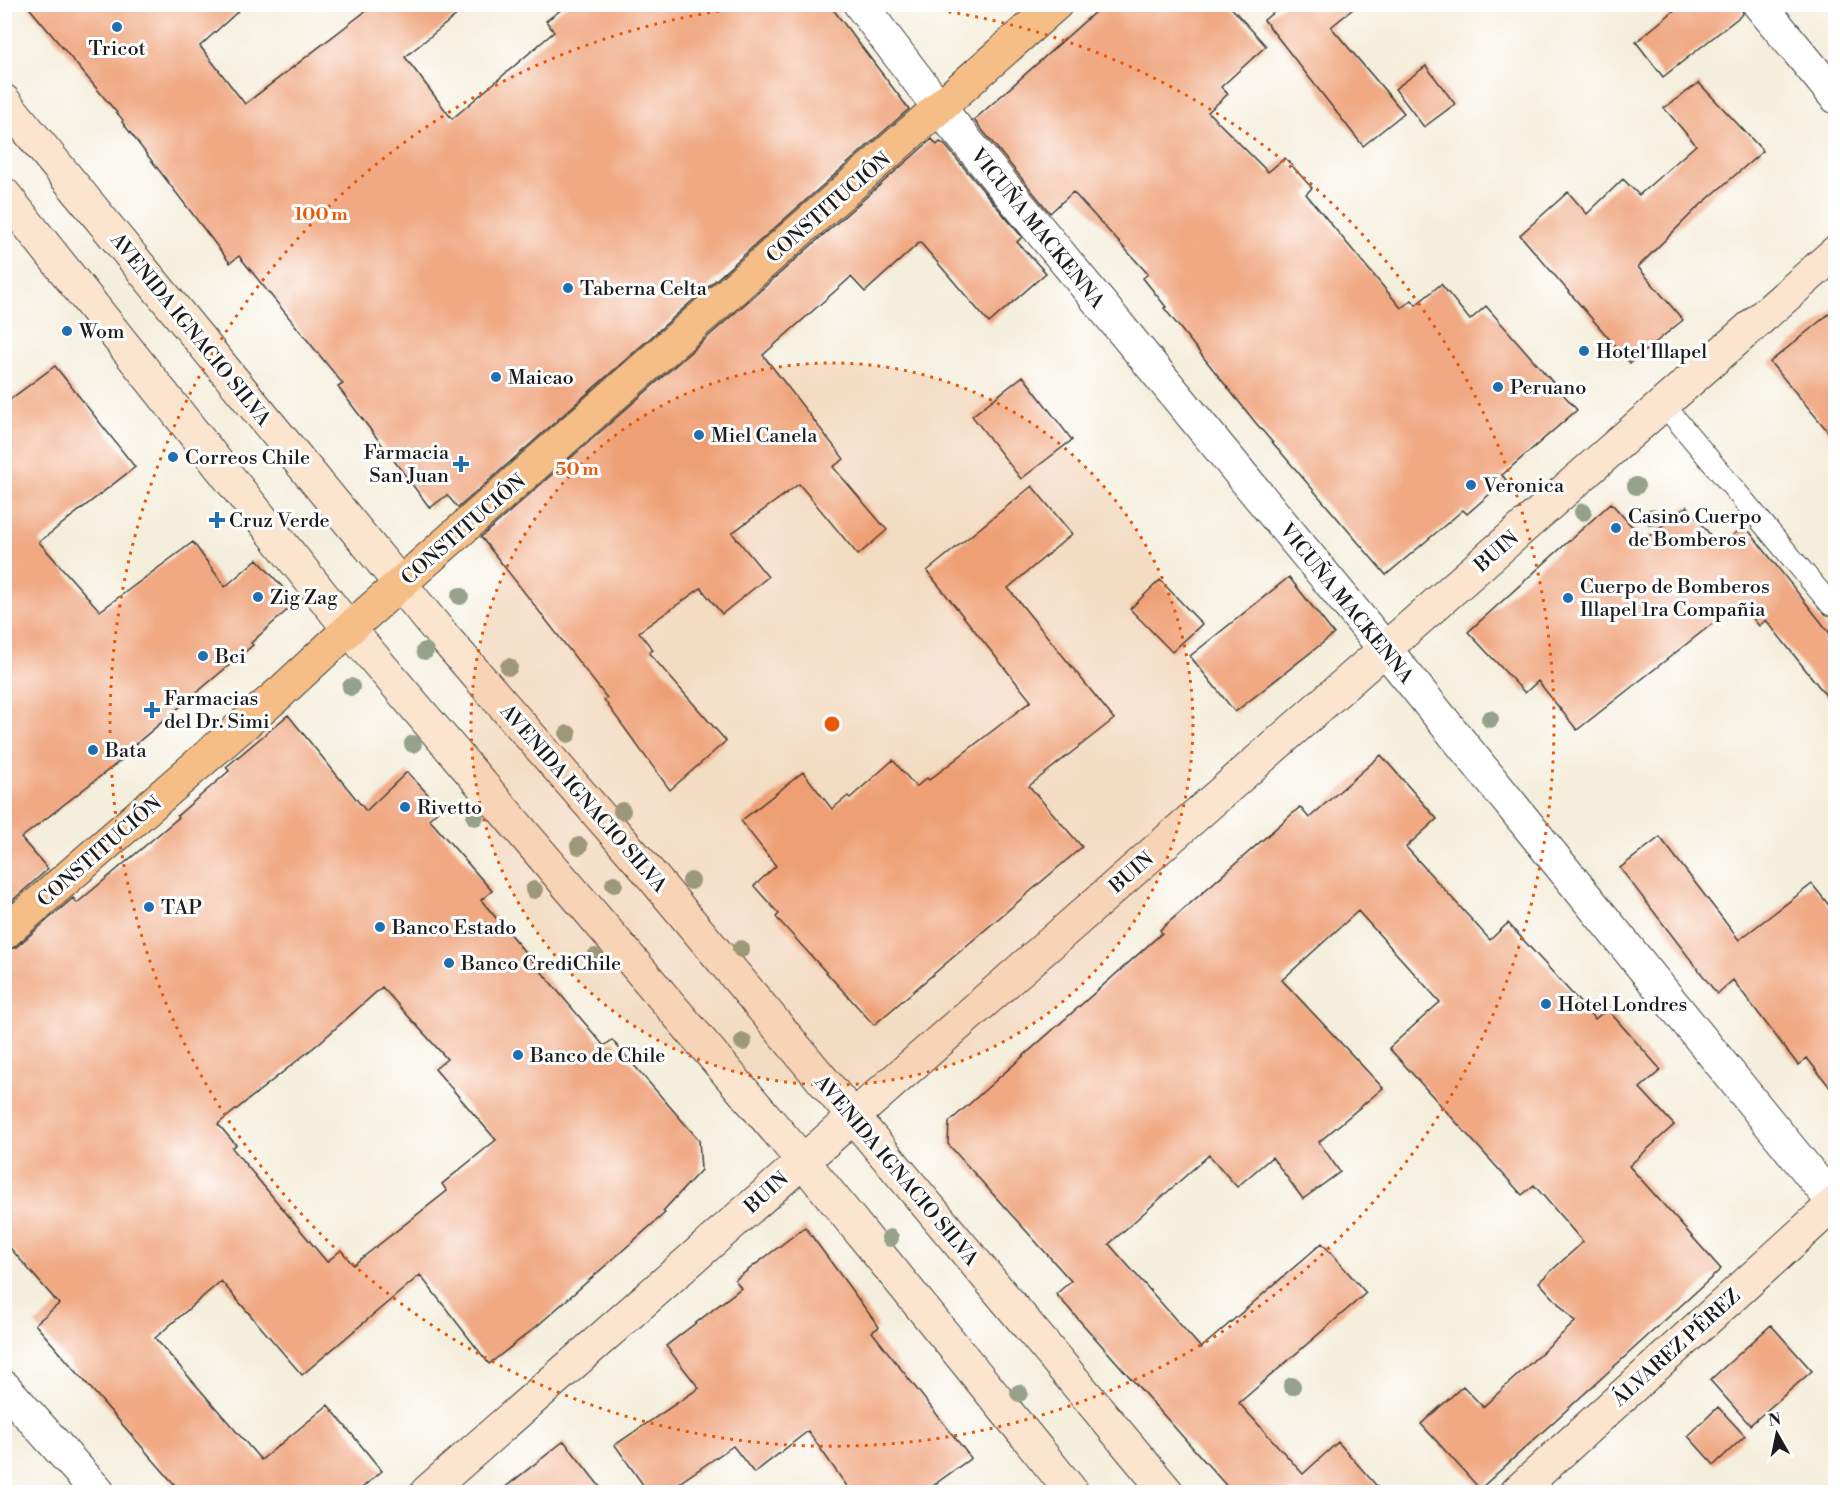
<svg xmlns="http://www.w3.org/2000/svg" width="1840" height="1497" viewBox="0 0 1840 1497" font-family="'Libre Bodoni',serif">
<style>
.building{fill:#f0a983;fill-rule:evenodd}
.lines{fill:none;stroke-linecap:round;stroke-linejoin:round}
.lane-casing{stroke:#3c3c39;stroke-width:23}
.street-casing{stroke:#3c3c39;stroke-width:35}
.secondary-casing{stroke:#3c3c39;stroke-width:35}
.primary-casing{stroke:#3c3c39;stroke-width:35}
.lane{stroke:#fff;stroke-width:21}
.street{stroke:#fff;stroke-width:33}
.secondary{stroke:#fbe5cf;stroke-width:33}
.primary{stroke:#f6be87;stroke-width:33}
.tree{fill:#95a18a}
.ring{fill:none;stroke:#e8590c;stroke-width:3;stroke-dasharray:3 6}
.poi-dot{fill:#1f6fb2;stroke:#fff;stroke-width:2}
.labels{text-anchor:middle;stroke-width:6;stroke-linejoin:round;paint-order:stroke}
.poi-label{font-size:20px;fill:#1c1c1c;stroke:#fff;text-anchor:start}
.street-label{font-size:20px;fill:#1c1c1c;stroke:#fff}
.centre{fill:#e8590c;stroke:#fff;stroke-width:3}
.ring-label{font-size:18px;text-anchor:middle;font-weight:bold;fill:#e8590c;stroke:#fff;stroke-width:6;stroke-linejoin:round;paint-order:stroke}
</style>
<rect width="100%" height="100%" fill="#fff"/>
<filter id="ink" filterUnits="userSpaceOnUse"><feTurbulence type="fractalNoise" baseFrequency=".0167" numOctaves="2"/><feDisplacementMap in="SourceGraphic" scale="12" xChannelSelector="R" yChannelSelector="G"/><feConvolveMatrix kernelMatrix="1 2 1 2 8 2 1 2 1" color-interpolation-filters="sRGB"/></filter>
<filter id="wash" filterUnits="userSpaceOnUse"><feTurbulence type="fractalNoise" baseFrequency=".008" numOctaves="4" result="noise"/><feDisplacementMap in="SourceGraphic" scale="24" xChannelSelector="R" yChannelSelector="G"/><feGaussianBlur stdDeviation="1.35" result="paint"/><feColorMatrix in="noise" values="0 0 0 0 0 0 0 0 0 0 0 0 0 0 0 0 0 1.4 0 .05"/><feComposite in="paint" operator="in"/></filter>
<g filter="url(#wash)">
<rect width="100%" height="100%" fill="#f4eedc"/>
<g id="blocks">
<path class="building" d="M26,4H246L200,46L245,104L375,4H470L405,57L452,119L554,32L546,21L569,4H829L909,109L458,508L447,495L430,508L338,387L343,384L239,256L230,263L122,122L123,120Z
M1104,4H1228L1266,46L1221,87L1228,94L1208,112L1268,172L1285,158L1312,188L1306,194L1401,308L1412,300L1416,305L1441,284L1470,320L1486,306L1577,410L1502,475L1506,480L1467,514L1463,510L1386,575L1255,422L1164,308L1166,307L1143,278L1148,274L1073,192L1050,213L974,120Z
M1284,4H1359L1331,27L1404,113L1363,146L1264,20Z
M1682,4H1741L1743,14L1663,77L1636,42Z
M1426,66L1455,104L1424,127L1395,89Z
M1699,83L1763,151L1697,208L1638,267L1683,320L1630,363L1520,235L1568,192L1587,214L1623,179L1639,195L1696,145L1664,108Z
M932,139L937,145L940,142L945,145L1022,237L1017,242L1046,273L989,323L920,242L865,292L851,277L763,355L844,459L833,467L887,530L858,555L799,484L732,533L768,577L722,614L701,588L639,632L653,650L649,653L726,741L670,790L604,700L607,698L481,537Z
M1836,308V441L1770,362Z
M55,366L135,467L39,542L100,611L193,542L225,587L257,559L296,602L251,643L253,645L136,744L138,747L21,838L48,869L4,908V404Z
M1023,376L1072,440L1021,479L972,416Z
M1032,486L1072,534L1008,588L1114,719L1029,786L1082,847L874,1025L776,917L779,914L754,886L776,866L741,821L803,772L832,809L848,796L850,798L893,760L916,787L927,778L929,780L1031,701L927,571Z
M1611,503L1644,540L1687,506L1719,546L1745,526L1836,641V708L1766,620L1759,626L1740,602L1577,730L1538,681L1525,693L1468,632Z
M1289,577L1334,634L1235,712L1190,656Z
M1160,580L1202,624L1172,652L1130,609Z
M288,715L366,811L407,772L441,808L429,819L492,891L481,900L604,1046L612,1040L699,1140L701,1170L663,1211L665,1213L536,1327L489,1364L420,1275L302,1375L221,1281L155,1338L261,1460L328,1405L382,1471L357,1492H181L35,1324L59,1304L4,1241V951L16,947L73,898L77,903L178,818L177,816L229,771L226,767ZM382,987L447,1059L435,1069L496,1140L442,1184L447,1191L353,1265L341,1250L327,1262L232,1148L236,1145L218,1124L318,1044Z
M1381,755L1437,819L1406,847L1490,940L1508,923L1595,1019L1607,1009L1661,1070L1640,1088L1674,1125L1629,1166L1721,1269L1480,1489L1421,1424L1463,1386L1483,1407L1575,1322L1539,1282L1583,1242L1534,1185L1522,1195L1389,1048L1440,1002L1358,911L1282,980L1383,1088L1319,1142L1340,1172L1303,1199L1272,1157L1237,1187L1209,1155L1109,1244L1201,1348L1322,1243L1366,1293L1239,1403L1303,1474L1338,1442L1382,1492H1232L1056,1294L1071,1281L948,1144L949,1122L1162,933L1160,930L1300,807L1309,818Z
M1660,837L1739,940L1812,884L1836,914V1095L1807,1058L1798,1065L1733,980L1717,994L1620,868Z
M805,1227L879,1327L872,1332L971,1458L924,1492H851L808,1431L754,1473L733,1446L666,1492H648L615,1445L699,1388L666,1346L741,1288L735,1280Z
M1771,1325L1812,1371L1750,1425L1710,1380Z
M1718,1407L1745,1436L1714,1465L1688,1436Z
M564,1441L604,1492H499Z"/>
</g>
</g>
<g filter="url(#ink)">
<use href="#blocks" fill-opacity="0" stroke="#3c3c39" stroke-width="1.5"/>
<g class="lines">
<g class="lane-casing">
<path id="lane" d="M1664,405L1831,605L1836,602"/>
</g>
<g class="street-casing">
<path id="street" d="M860,4L940,109L1385,649L1834,1203
M1759,4L1836,97
M4,1387L98,1492"/>
</g>
<g class="secondary-casing">
<path id="secondary" d="M4,101L443,636L647,870L1167,1492
M4,194L349,629L802,1160L1072,1492
M427,1492L1836,252
M1517,1492L1836,1202"/>
</g>
<g class="primary-casing">
<path id="primary" d="M4,933L281,692L349,629L1056,4"/>
</g>
<use href="#lane" class="lane"/>
<use href="#street" class="street"/>
<use href="#secondary" class="secondary"/>
<use href="#primary" class="primary"/>
</g>
<g class="tree">
<circle cx="1636" cy="486" r="9"/>
<circle cx="1583" cy="512" r="9"/>
<circle cx="1652" cy="517" r="9"/>
<circle cx="460" cy="596" r="9"/>
<circle cx="425" cy="651" r="9"/>
<circle cx="509" cy="667" r="9"/>
<circle cx="351" cy="687" r="9"/>
<circle cx="1490" cy="719" r="9"/>
<circle cx="568" cy="734" r="9"/>
<circle cx="413" cy="744" r="9"/>
<circle cx="622" cy="811" r="9"/>
<circle cx="475" cy="817" r="9"/>
<circle cx="579" cy="846" r="9"/>
<circle cx="691" cy="881" r="9"/>
<circle cx="614" cy="884" r="9"/>
<circle cx="534" cy="890" r="9"/>
<circle cx="741" cy="949" r="9"/>
<circle cx="595" cy="957" r="9"/>
<circle cx="743" cy="1042" r="9"/>
<circle cx="890" cy="1238" r="9"/>
<circle cx="1292" cy="1386" r="9"/>
<circle cx="1019" cy="1393" r="9"/>
</g>
</g>
<circle cx="832" cy="724" r="361" fill="#e8590c" fill-opacity=".12"/>
<g class="ring">
<circle cx="832" cy="724" r="361"/>
<path d="M895 5A722 722 0 1 1 769 5"/>
</g>
<g class="poi-dot">
<circle cx="117" cy="27" r="6"/>
<circle cx="568" cy="288" r="6"/>
<circle cx="67" cy="331" r="6"/>
<circle cx="1584" cy="351" r="6"/>
<circle cx="496" cy="377" r="6"/>
<circle cx="1498" cy="387" r="6"/>
<circle cx="699" cy="435" r="6"/>
<circle cx="173" cy="457" r="6"/>
<path d="M458 455h6v6h6v6h-6v6h-6v-6h-6v-6h6z"/>
<circle cx="1471" cy="485" r="6"/>
<path d="M214 511h6v6h6v6h-6v6h-6v-6h-6v-6h6z"/>
<circle cx="1616" cy="528" r="6"/>
<circle cx="258" cy="597" r="6"/>
<circle cx="1568" cy="598" r="6"/>
<circle cx="203" cy="656" r="6"/>
<path d="M149 701h6v6h6v6h-6v6h-6v-6h-6v-6h6z"/>
<circle cx="93" cy="750" r="6"/>
<circle cx="405" cy="807" r="6"/>
<circle cx="149" cy="907" r="6"/>
<circle cx="380" cy="927" r="6"/>
<circle cx="449" cy="963" r="6"/>
<circle cx="1546" cy="1004" r="6"/>
<circle cx="518" cy="1055" r="6"/>
</g>
<g class="labels">
<g class="poi-label">
<text x="117" y="55" text-anchor="middle">Tricot</text>
<text x="580" y="295">Taberna Celta</text>
<text x="79" y="338">Wom</text>
<text x="1596" y="358">Hotel Illapel</text>
<text x="508" y="384">Maicao</text>
<text x="1510" y="394">Peruano</text>
<text x="711" y="442">Miel Canela</text>
<text x="449" y="459" text-anchor="end">Farmacia<tspan x="449" dy="23">San Juan</tspan></text>
<text x="185" y="464">Correos Chile</text>
<text x="1483" y="492">Veronica</text>
<text x="1628" y="523">Casino Cuerpo<tspan x="1628" dy="23">de Bomberos</tspan></text>
<text x="229" y="527">Cruz Verde</text>
<text x="1580" y="593">Cuerpo de Bomberos<tspan x="1580" dy="23">Illapel 1ra Compañia</tspan></text>
<text x="270" y="604">Zig Zag</text>
<text x="215" y="663">Bci</text>
<text x="164" y="705">Farmacias<tspan x="164" dy="23">del Dr. Simi</tspan></text>
<text x="105" y="757">Bata</text>
<text x="417" y="814">Rivetto</text>
<text x="161" y="914">TAP</text>
<text x="392" y="934">Banco Estado</text>
<text x="461" y="970">Banco CrediChile</text>
<text x="1558" y="1011">Hotel Londres</text>
<text x="530" y="1062">Banco de Chile</text>
</g>
<g class="street-label">
<text transform="translate(828 207) rotate(-41)" y="7">CONSTITUCIÓN</text>
<text transform="translate(1038 228) rotate(51)" y="7">VICUÑA MACKENNA</text>
<text transform="translate(191 329) rotate(51)" y="7">AVENIDA IGNACIO SILVA</text>
<text transform="translate(463 529) rotate(-41)" y="7">CONSTITUCIÓN</text>
<text transform="translate(1496 551) rotate(-41)" y="7">BUIN</text>
<text transform="translate(1347 603) rotate(51)" y="7">VICUÑA MACKENNA</text>
<text transform="translate(584 798) rotate(49)" y="7">AVENIDA IGNACIO SILVA</text>
<text transform="translate(99 851) rotate(-41)" y="7">CONSTITUCIÓN</text>
<text transform="translate(1131 872) rotate(-41)" y="7">BUIN</text>
<text transform="translate(897 1170) rotate(50)" y="7">AVENIDA IGNACIO SILVA</text>
<text transform="translate(766 1192) rotate(-42)" y="7">BUIN</text>
<text transform="translate(1676 1347) rotate(-42)" y="7">ÁLVAREZ PÉREZ</text>
</g>
</g>
<circle cx="832" cy="724" r="9" class="centre"/>
<g class="ring-label">
<text x="321" y="220">100 m</text>
<text x="577" y="475">50 m</text>
</g>
<rect width="1840" height="1497" fill="none" stroke="#fff" stroke-width="24"/>
<g transform="translate(1777 1434) rotate(351)" stroke="#ffffff" stroke-width="4.5" paint-order="stroke">
<path d="M0-4.5L10 22L0 15L-10 22Z" fill="#1c1c1c"/>
<text y="-9" font-size="16" font-weight="bold" text-anchor="middle" fill="#1c1c1c">N</text>
</g>
</svg>
